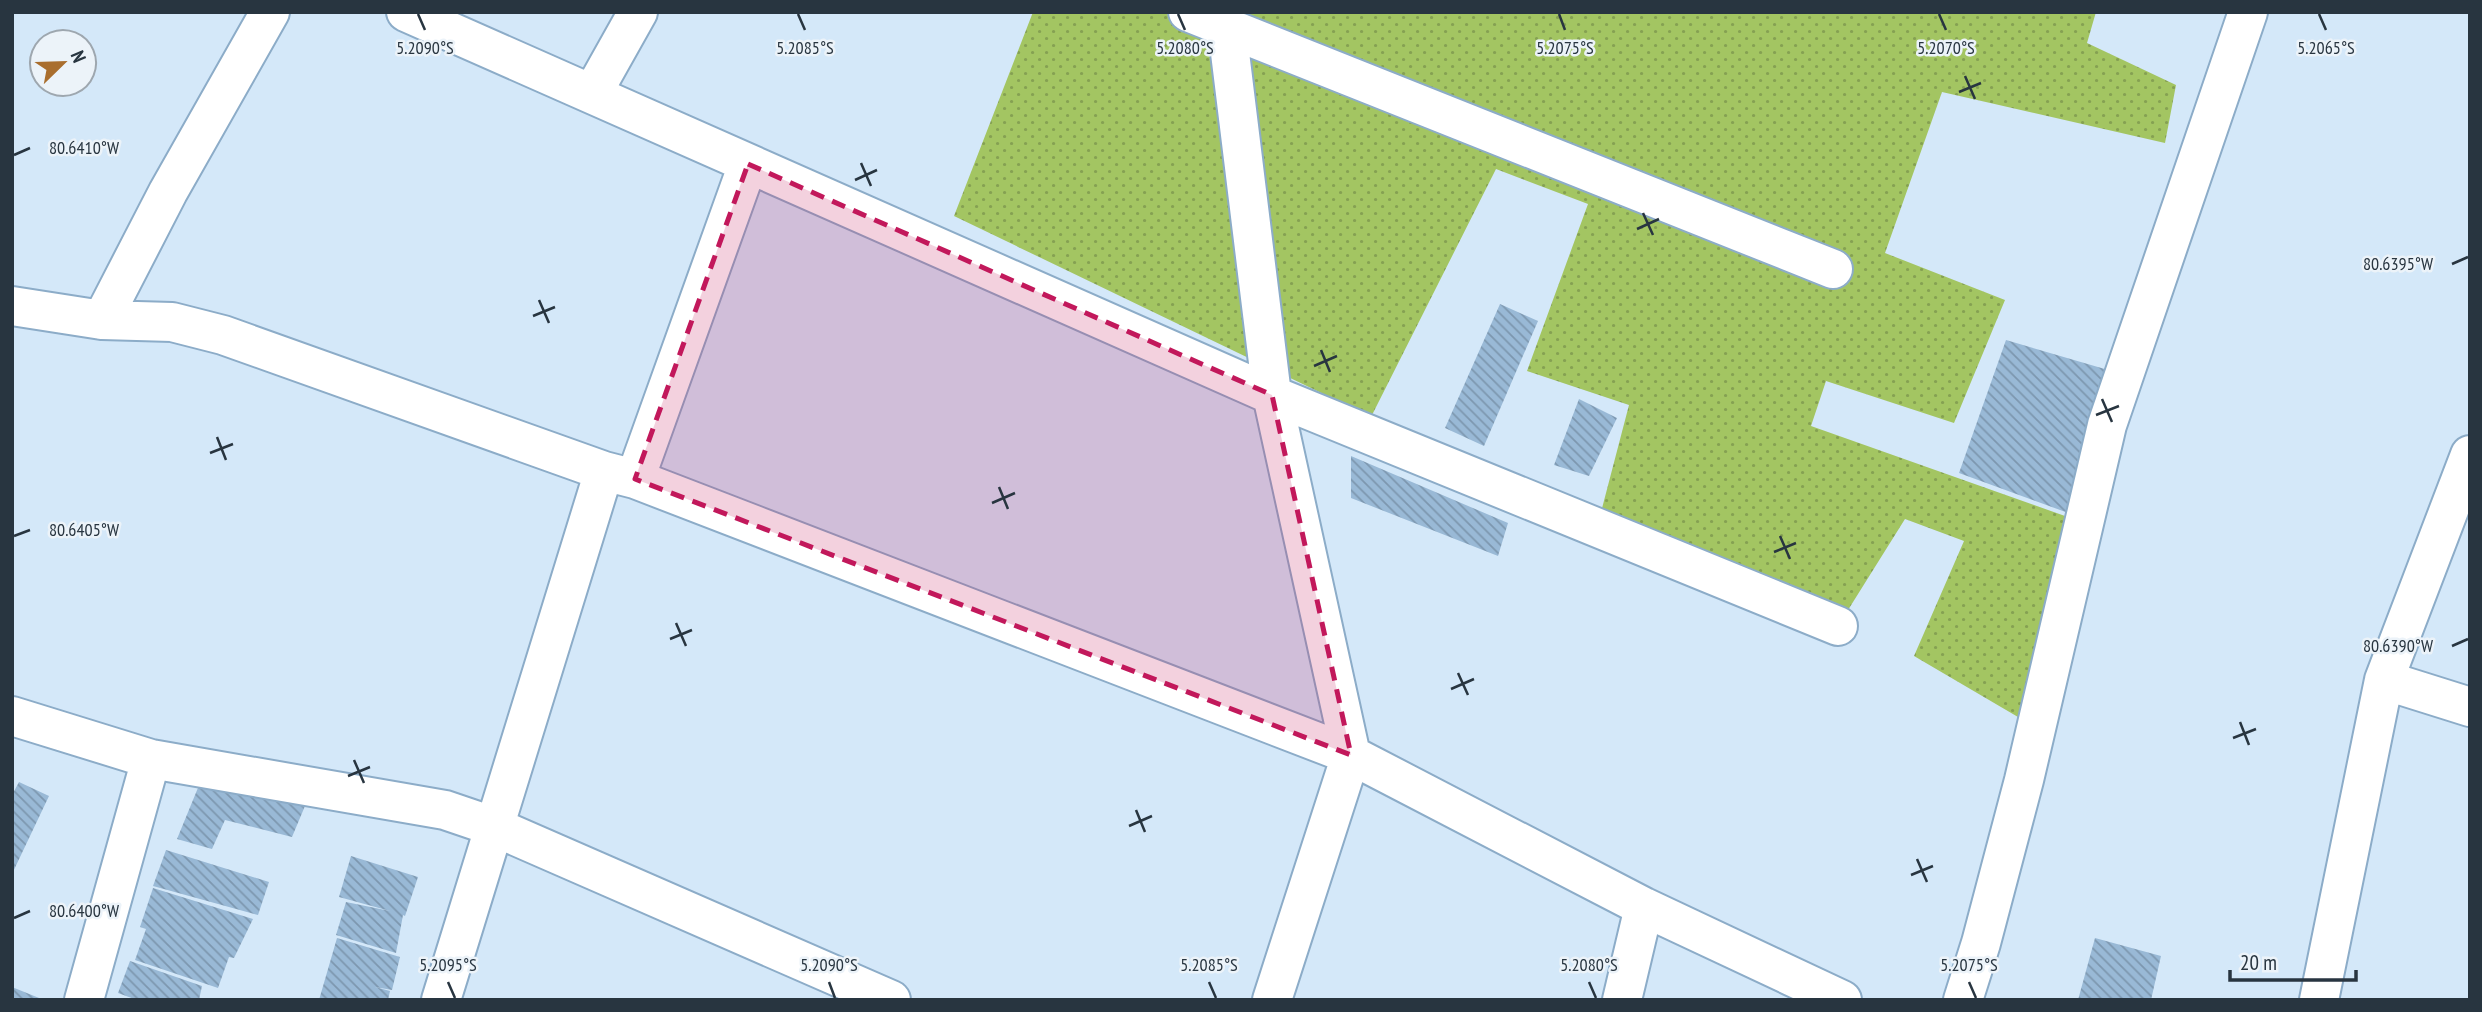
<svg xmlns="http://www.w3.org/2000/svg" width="2482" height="1012" viewBox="0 0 2482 1012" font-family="'PT Sans Narrow',sans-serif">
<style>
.grass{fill:url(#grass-dots)}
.building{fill:url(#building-back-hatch)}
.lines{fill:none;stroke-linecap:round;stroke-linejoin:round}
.street-casing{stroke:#8cacc8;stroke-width:42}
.street{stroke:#fff;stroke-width:38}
.marked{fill:#c2185b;fill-opacity:0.2;stroke:#c2185b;stroke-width:5;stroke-dasharray:14 9;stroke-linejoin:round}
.ticks{fill:none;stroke:#283540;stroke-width:2.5}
.ticks-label{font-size:18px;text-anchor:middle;fill:#283540;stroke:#ecf3f9;stroke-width:5;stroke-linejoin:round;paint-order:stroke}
</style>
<defs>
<pattern id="grass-dots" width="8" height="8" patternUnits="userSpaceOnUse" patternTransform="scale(1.75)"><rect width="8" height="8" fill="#a3c562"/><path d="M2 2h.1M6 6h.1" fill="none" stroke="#85a152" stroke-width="1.8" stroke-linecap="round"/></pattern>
<pattern id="building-back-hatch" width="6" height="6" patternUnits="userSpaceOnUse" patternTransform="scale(1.75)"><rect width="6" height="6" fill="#99b9d6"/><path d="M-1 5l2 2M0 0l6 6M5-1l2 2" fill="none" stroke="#7d97af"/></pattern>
</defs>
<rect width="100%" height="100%" fill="#d4e8f9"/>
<path class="grass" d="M1033,12H2096L2087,43L2176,85L2165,143L1942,92L1885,253L2005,300L1954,423L1826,381L1811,426L2065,516L2018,717L1914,656L1964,541L1905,519L1838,626L1600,516L1629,405L1527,371L1588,204L1496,169L1371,417L954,216Z"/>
<path class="building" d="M1500,304L1538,321L1484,446L1445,428Z
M2006,340L2115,372L2071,514L1959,473Z
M1579,399L1617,418L1589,476L1554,465Z
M1351,456L1508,523L1498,556L1351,498Z
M202,778L305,806L292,837L225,820L212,849L177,839Z
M19,782L49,796L12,874V795Z
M166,850L269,882L258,915L153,886Z
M351,856L418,877L405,916L403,915L396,953L336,935L346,902L390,911L339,897Z
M153,888L253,919L234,958L229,957L218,988L135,960L146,929L140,927Z
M337,938L400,957L392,990L375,987L390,991L388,1000H319Z
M2095,938L2161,956L2151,1000H2078Z
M130,961L202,986L199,1000H137L118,993Z
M12,987L44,1000H12Z"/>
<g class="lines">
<g class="street-casing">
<path id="street" d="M406,12L1272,395L1838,626
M1188,12L1833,269
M1225,12L1272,395L1351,755L1272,1000
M592,94L638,12
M12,306L102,320L172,322L223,335L604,471L635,479L1351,755L1644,907L1842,1000
M102,320L168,192L270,12
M635,479L748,164
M2384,680L2470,707
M12,716L151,759L445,810L495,827L891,1000
M84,1000L151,759
M441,1000L604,471
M1622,1000L1644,907
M1963,1000L1981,943L2024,780L2107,425L2248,12
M2319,1000L2384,680L2470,455"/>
</g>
<use href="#street" class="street"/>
</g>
<path class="marked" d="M748,164L1272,395L1351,755L635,479Z"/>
<path class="ticks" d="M418,14L425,30M798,14L805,30M1178,14L1185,30M1559,14L1565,30M1939,14L1946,30M2319,14L2326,30M1965,76L1975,99M1959,92L1981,83M14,155L30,148M861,163L871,186M855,180L877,170M1643,213L1653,235M1637,229L1659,219M2452,264L2468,257M539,300L549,323M533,316L555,307M1321,350L1330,372M1314,366L1337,356M2102,399L2112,422M2096,415L2119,406M217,437L226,460M210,453L233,444M999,487L1008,509M992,503L1015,493M14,536L30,530M1780,536L1790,559M1774,552L1796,543M676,623L686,646M670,639L692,630M2452,646L2468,639M1458,673L1468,695M1451,689L1474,679M2240,722L2249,745M2233,738L2256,729M354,760L364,783M348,776L370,767M1136,810L1145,832M1129,826L1152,816M1917,859L1927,882M1911,875L1933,866M14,918L30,911M448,982L455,998M829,982L835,998M1209,982L1216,998M1589,982L1596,998M1969,982L1976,998"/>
<g class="ticks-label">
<text x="425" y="54">5.2090°S</text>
<text x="805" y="54">5.2085°S</text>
<text x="1185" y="54">5.2080°S</text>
<text x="1565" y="54">5.2075°S</text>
<text x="1946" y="54">5.2070°S</text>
<text x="2326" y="54">5.2065°S</text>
<text x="84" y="154">80.6410°W</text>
<text x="2398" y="270">80.6395°W</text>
<text x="84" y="536">80.6405°W</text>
<text x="2398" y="652">80.6390°W</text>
<text x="84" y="917">80.6400°W</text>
<text x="448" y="971">5.2095°S</text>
<text x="829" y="971">5.2090°S</text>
<text x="1209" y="971">5.2085°S</text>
<text x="1589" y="971">5.2080°S</text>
<text x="1969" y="971">5.2075°S</text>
</g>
<rect width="2482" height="1012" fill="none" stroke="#283540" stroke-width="28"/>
<g transform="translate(63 63) rotate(67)"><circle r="33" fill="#ecf3f9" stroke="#9ea7af" stroke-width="2"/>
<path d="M0-5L12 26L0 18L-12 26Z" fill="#a96e2e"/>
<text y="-10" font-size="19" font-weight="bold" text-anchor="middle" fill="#283540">N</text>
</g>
<path d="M2230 970v10h126v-10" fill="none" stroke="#283540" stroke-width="3.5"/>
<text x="2240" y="970" font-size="21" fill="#283540" stroke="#ecf3f9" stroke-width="5" paint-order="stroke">20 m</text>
</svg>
